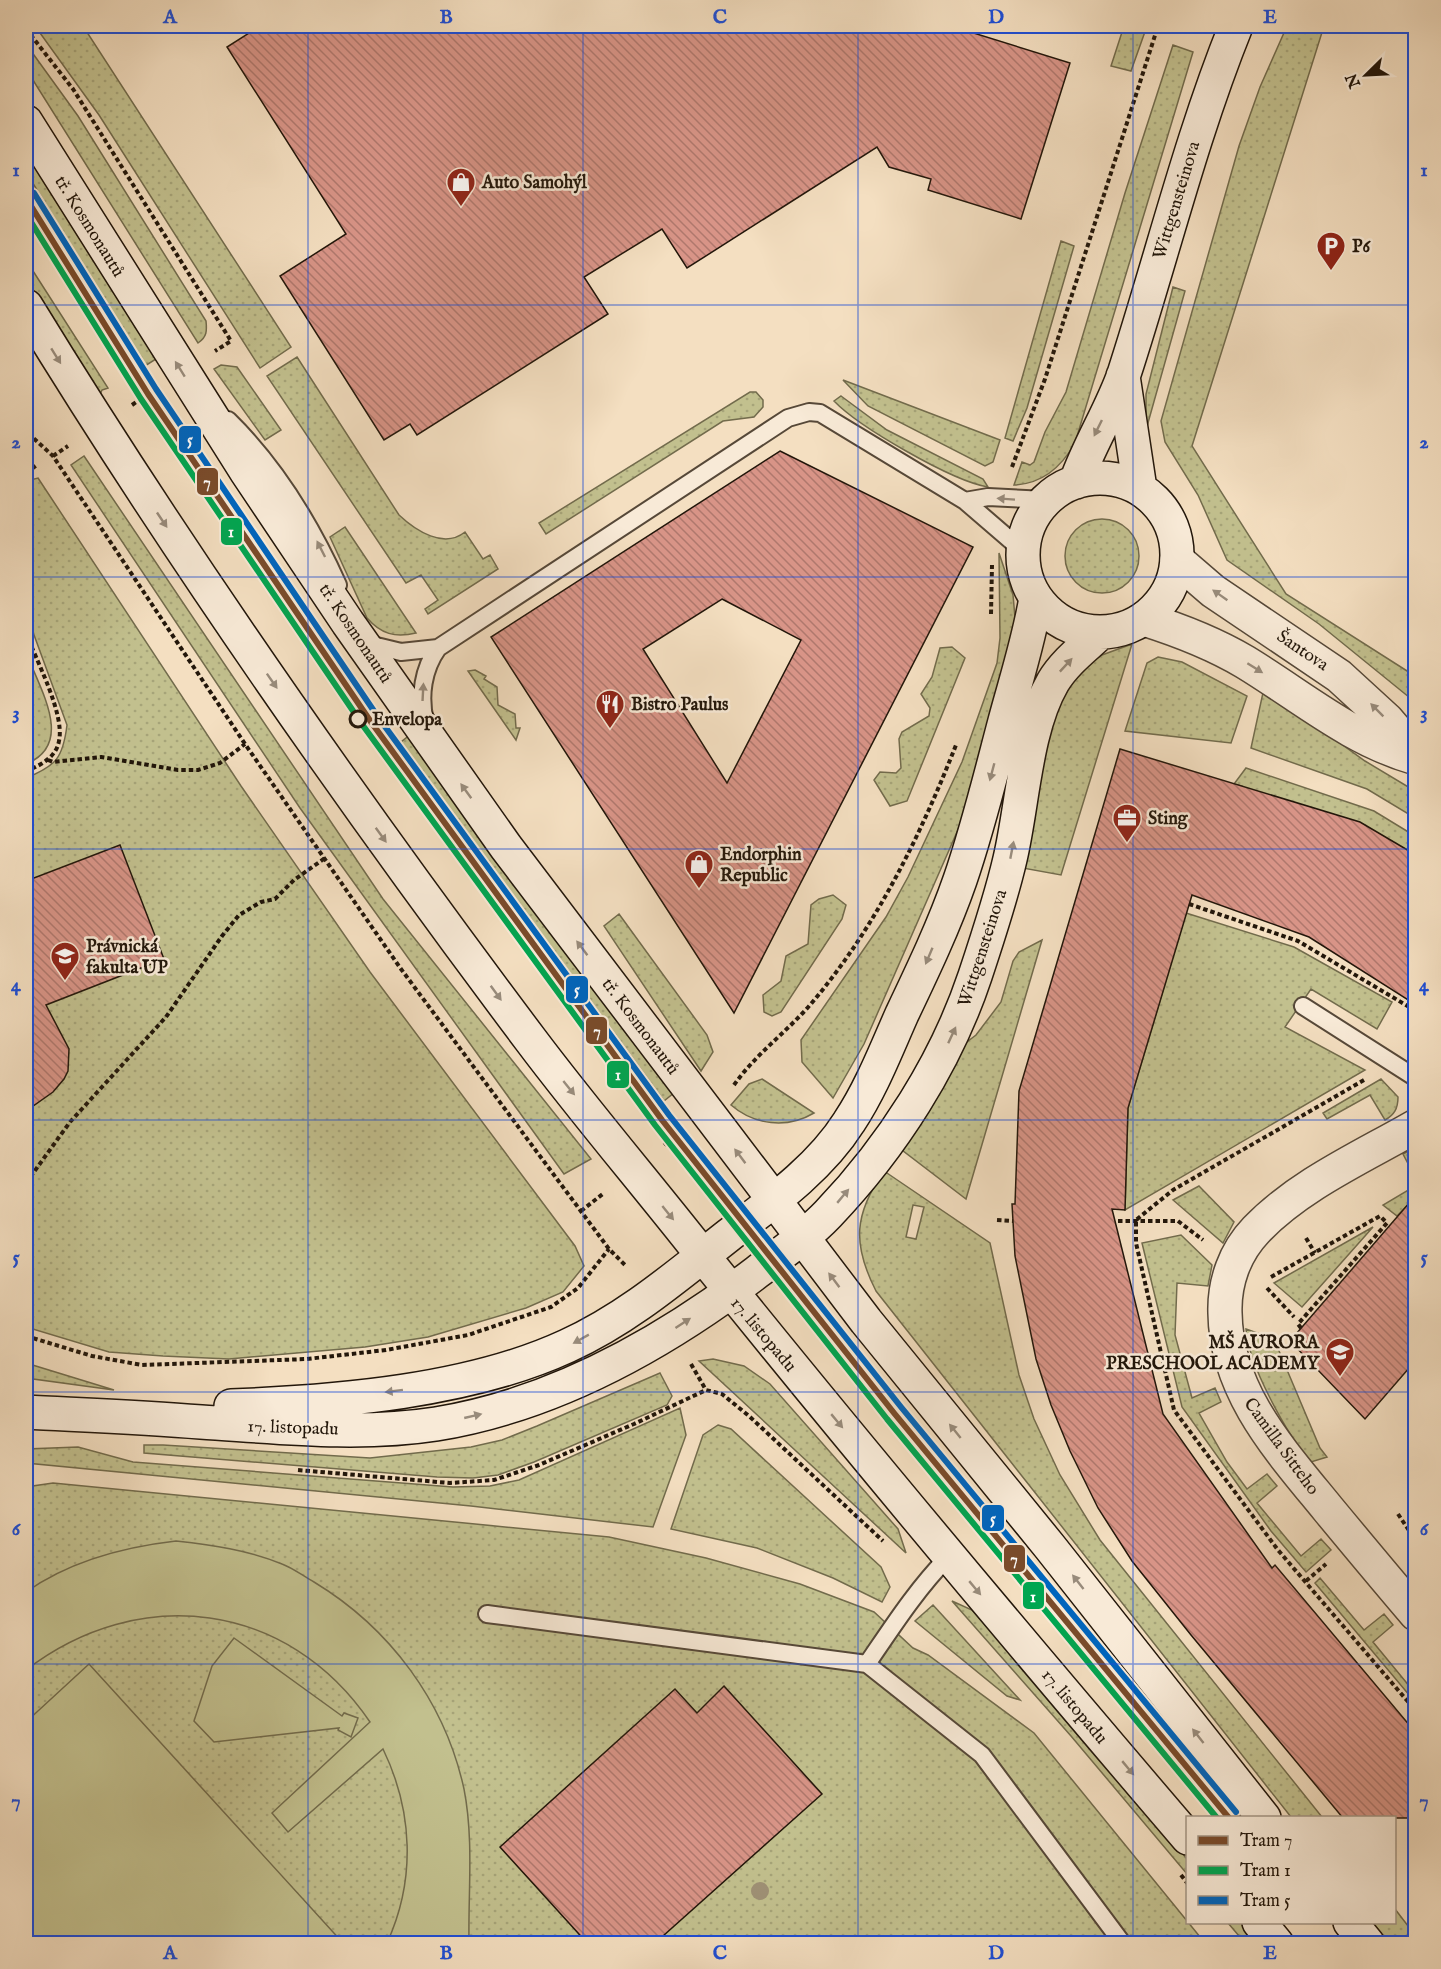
<svg xmlns="http://www.w3.org/2000/svg" width="1441" height="1969" viewBox="0 0 1441 1969" font-family="'IM FELL English',serif">
<style>
.grass{fill:url(#grass-dots);stroke:#726b4c;stroke-width:1.5;fill-rule:evenodd}
.park{fill:#c2c08e;stroke:#726b4c;stroke-width:1.5}
.building{fill:url(#building-back-hatch);stroke:#22160a;stroke-width:1.5;fill-rule:evenodd}
.lines{fill:none;stroke-linecap:round;stroke-linejoin:round}
.lane-casing{stroke:#564838;stroke-width:20}
.street-casing{stroke:#564838;stroke-width:36}
.secondary-casing{stroke:#22160a;stroke-width:36}
.path{stroke:#22160a;stroke-width:4;stroke-dasharray:4.5 3;stroke-linecap:butt}
.lane{stroke:#f8ead7;stroke-width:16}
.street{stroke:#f8ead7;stroke-width:33}
.secondary{stroke:#f8ead7;stroke-width:33}
.tram-1-casing{stroke:#f8ead7;stroke-width:10}
.tram-2-casing{stroke:#f8ead7;stroke-width:10}
.tram-3-casing{stroke:#f8ead7;stroke-width:10}
.tram-1{stroke:#7a4b2a;stroke-width:6}
.tram-2{stroke:#00a651;stroke-width:6}
.tram-3{stroke:#0065bd;stroke-width:6}
.tree{fill:#9f9176}
.oneway{fill:#988b7b}
.grid{fill:none;stroke:#1d4ed8;stroke-width:1.5;stroke-opacity:0.55}
.stop-dot{fill:#f8ead7;stroke:#22160a;stroke-width:3}
.labels{text-anchor:middle;stroke-width:5;stroke-linejoin:round;paint-order:stroke}
.poi-label{font-size:18px;font-weight:bold;fill:#22160a;stroke:#f8ead7;text-anchor:start}
.street-label{font-size:18px;fill:#22160a;stroke:#f8ead7}
.stop-label{font-size:18px;font-weight:bold;fill:#22160a;stroke:#f8ead7;text-anchor:start}
.line-badge{stroke:#f8ead7;stroke-width:2}
.badge-label{font-size:16px;text-anchor:middle;font-weight:bold;fill:#fff}
.neatline{fill:none;stroke:#1d4ed8;stroke-width:2}
.grid-label{font-size:20px;text-anchor:middle;font-weight:bold;fill:#1d4ed8}
</style>
<defs>
<pattern id="grass-dots" width="8" height="8" patternUnits="userSpaceOnUse" patternTransform="scale(1.5)"><rect width="8" height="8" fill="#c2c08e"/><path d="M2 2h.1M6 6h.1" fill="none" stroke="#a6a479" stroke-width="1.8" stroke-linecap="round"/></pattern>
<pattern id="building-back-hatch" width="6" height="6" patternUnits="userSpaceOnUse" patternTransform="scale(1.5)"><rect width="6" height="6" fill="#d89487"/><path d="M-1 5l2 2M0 0l6 6M5-1l2 2" fill="none" stroke="#af786d"/></pattern>
</defs>
<rect width="100%" height="100%" fill="#f4dfc1"/>
<filter id="stains"><feTurbulence type="fractalNoise" baseFrequency=".00333" numOctaves="4"/><feColorMatrix values="0 0 0 0 .2 0 0 0 0 .09 0 0 0 0 .02 0 0 0 .5 -.17"/></filter>
<radialGradient id="worn" r=".72"><stop offset=".6" stop-color="#630" stop-opacity="0"/><stop offset="1" stop-color="#630" stop-opacity=".3"/></radialGradient>
<path class="grass" d="M35,26H83L291,347L260,368L99,115Z
M1124,26H1147L1131,71L1111,66Z
M1287,26H1324L1192,446L1286,594L1415,676V702L1319,624L1227,560L1198,495L1165,442L1161,421L1239,146L1260,87Z
M26,44L78,116L206,321C207,331 207,337 198,343L26,69Z
M1173,45L1193,52L1075,443C1062,466 1042,484 1014,485L1022,462L1030,465L1034,462L1045,432L1066,392L1125,193Z
M26,147L156,359L145,366L26,172Z
M1061,241L1074,246L1027,408L1013,441L1005,438Z
M26,260L108,388L102,390L99,397L26,282Z
M1173,287L1185,291L1146,430V394Z
M297,357L399,515C416,531 444,549 465,532L483,559L490,555L498,569L428,614L425,609L438,600L421,575L406,583L267,376Z
M221,365L237,367L281,430L265,440L214,369Z
M843,380L1000,440L993,462L985,466L868,406Z
M750,392H756L763,400V407L754,417L723,421L546,534L539,523Z
M841,396L887,430L983,479L988,487C952,481 859,427 834,401Z
M84,456L383,899L591,1159L564,1174L300,808L71,465Z
M38,478L241,786L370,972L575,1246L584,1266L563,1292L526,1308L428,1337L365,1347L229,1359L163,1356L109,1352L26,1327V778C56,766 63,758 67,725L26,613V481Z
M1065 556a37 37 0 1 1 74 0a37 37 0 1 1-74 0Z
M345,527L416,633C395,638 381,634 367,618L330,537Z
M999,553L1013,595L1016,629L964,816L864,1044L833,1098L802,1062L801,1040L886,917L908,877L962,762L997,663L1000,638Z
M1132,644L1061,875L1017,867L1058,700L1087,664L1102,655Z
M952,647L965,658L907,801L890,806L874,780L880,772L896,773L901,768L899,739L902,732L929,716L930,708L921,694L932,677L940,648Z
M26,652C39,688 76,744 26,764Z
M1158,657L1182,662L1247,696L1231,743L1125,731L1147,663Z
M475,670L486,676L484,679L497,687L498,705L515,714L516,728H520L516,740L468,671Z
M1264,688L1365,761L1415,791V818L1367,789L1251,748Z
M411,734L675,1092L664,1101L401,742Z
M1246,768L1374,811L1415,836V855L1242,788V786L1234,784Z
M833,895L846,905L842,919L781,1012L772,1016L764,1012L763,995L781,981L786,956L808,944L811,905L819,899Z
M1186,913L1294,947L1392,1002L1377,1029L1311,989L1285,1027L1365,1070L1125,1210L1128,1108Z
M619,914L707,1035L713,1052L701,1071L604,926Z
M1042,940L966,1199L898,1147L959,1048L976,1035L1001,1002L1013,961L1019,952Z
M762,1079L814,1113C787,1129 754,1125 731,1105L749,1084Z
M1381,1079L1398,1097C1398,1109 1394,1115 1385,1120L1370,1095L1327,1119L1323,1113Z
M1415,1147V1177L1403,1154Z
M884,1171L990,1243L1019,1375L1034,1419L1060,1475L1100,1540L1322,1817H1291L876,1291C852,1244 854,1214 884,1171ZM913,1205L924,1207L916,1239L906,1237Z
M1199,1186L1234,1222L1223,1243L1173,1200Z
M1415,1186V1198L1397,1216L1383,1205Z
M1373,1227L1302,1307L1274,1283Z
M1181,1235L1212,1265L1208,1286L1177,1283L1175,1335L1192,1398L1215,1388L1221,1402L1199,1413L1227,1462L1247,1489L1267,1474L1277,1486L1257,1503L1301,1556L1321,1539L1331,1550L1306,1572L1271,1531L1182,1407L1142,1243Z
M1246,1329L1274,1339L1320,1448L1327,1457L1311,1462C1287,1435 1248,1364 1246,1329Z
M713,1359L744,1366L770,1384L898,1529L906,1553L699,1361Z
M26,1363L114,1390L26,1378Z
M660,1373L672,1396L667,1405L534,1462L498,1475L473,1478L437,1477L144,1453V1445H163L370,1458L471,1447L502,1440L537,1426Z
M680,1408L686,1435L653,1527L471,1506L26,1463V1449L78,1447L133,1462L453,1487L490,1486L519,1480Z
M718,1425L731,1429L881,1567L890,1587L882,1602L833,1578L757,1548L671,1529L703,1435Z
M53,1483L609,1537L706,1558L800,1584L874,1612L913,1648L928,1655L1034,1733L1205,1943H26V1487Z
M1320,1578L1364,1630L1384,1614L1393,1625L1373,1642L1415,1693V1702L1315,1583Z
M952,1601L972,1610L1106,1761L1187,1859V1874L1071,1736Z
M933,1605L1020,1700L1007,1696L915,1621Z
M1395,1909L1415,1935V1943H1388L1372,1923L1394,1922Z
M1228,1923H1241L1258,1943H1245Z"/>
<path class="park" d="M176,1541C212,1545 248,1550 282,1564C293,1568 303,1576 314,1582C390,1628 445,1702 464,1789C474,1840 468,1893 469,1943H387C416,1880 413,1811 383,1749L288,1832L272,1813L370,1722C288,1601 139,1583 26,1670V1592C70,1561 123,1547 176,1541Z
M234,1638L342,1716L344,1713L358,1718L351,1737L338,1730L339,1728L214,1742L194,1721L212,1666Z
M89,1664L343,1943H26V1722Z"/>
<path class="building" d="M260,26H951L1070,63L1021,219L928,190L931,179L889,167L877,147L687,268L662,229L584,277L608,314L417,435L410,424L384,440L280,276L346,234L227,47Z
M780,451L973,547L734,1013L491,637ZM722,599L801,640L727,783L643,649Z
M1120,749L1360,822L1416,855V1005L1309,937L1192,895L1128,1108L1125,1210L1112,1209L1163,1414L1272,1568L1275,1565L1416,1733V1818H1343L1191,1635L1132,1561L1098,1508L1070,1451L1051,1405L1036,1359L1015,1256L1012,1204H1015L1019,1091Z
M120,845L164,959L46,1005L69,1049L68,1071L64,1079L53,1092L26,1111V881Z
M1416,1195V1360L1365,1419L1290,1341Z
M724,1686L822,1794L654,1944H588L500,1847L675,1689L697,1713Z"/>
<g class="lines">
<g class="lane-casing">
<path id="lane" d="M228,420C275,466 311,525 338,585
M965,501L988,497L1046,500
M368,644L401,652L438,648L788,418L809,412L820,413L965,501L1023,551
M425,721C419,696 423,669 438,648
M1303,1006L1416,1078
M487,1614L867,1664L982,1755L1123,1944
M867,1664C893,1626 916,1590 948,1557"/>
</g>
<g class="street-casing">
<path id="street" d="M1177,560L1213,591L1339,676L1387,720L1416,754
M1144,619C1179,630 1213,643 1245,662C1301,696 1352,740 1416,758
M1416,1126C1362,1157 1299,1185 1256,1230C1235,1252 1224,1282 1225,1313C1226,1392 1280,1450 1328,1509C1357,1544 1386,1579 1416,1614"/>
</g>
<g class="secondary-casing">
<path id="secondary" d="M26,122L246,471L348,623L506,847L866,1321L1050,1547L1264,1818
M26,306C181,559 352,802 530,1039C584,1111 643,1180 699,1251C858,1449 1022,1644 1188,1838
M1123,376L1140,489
M1023 555a77 77 0 1 1 154 0a77 77 0 1 1-154 0Z
M1076,482C1089,445 1112,409 1124,374C1162,257 1190,140 1236,26
M231,1406C338,1402 470,1391 567,1346C627,1319 678,1275 729,1235C771,1203 820,1168 849,1122C871,1089 886,1050 902,1014C923,970 944,926 960,880C978,828 991,774 1005,721C1016,680 1029,640 1036,598
M26,1412C84,1415 142,1417 201,1422C279,1427 359,1436 436,1424C554,1405 664,1343 757,1272C782,1253 807,1236 828,1214C892,1147 946,1063 975,976C988,937 1001,898 1010,859C1023,804 1025,730 1053,682C1065,662 1084,648 1101,632
M1259,1922L1277,1944
M1350,1922L1368,1944"/>
</g>
<path class="path" d="M26,29L73,89L231,341L215,351
M132,405L151,392
M26,426L30,435L53,456L245,744L401,969L609,1249L626,1266
M53,456L68,446
M1012,467L1045,379L1158,26
M26,473L37,465
M991,614L992,565
M26,633C36,660 65,714 59,741C56,758 39,766 26,771
M48,760L53,762L101,757L178,770H198L220,763L245,744
M1189,904L1298,941L1416,1011
M1364,1080L1173,1190L1136,1220V1243L1174,1410L1278,1550L1416,1711
M734,1085C757,1052 790,1030 815,999C877,925 921,834 956,745
M664,1145L677,1135
M26,1183L70,1122L166,1017L222,936L239,915L261,902L275,899L294,880L325,858
M581,1211L604,1193
M997,1220L1013,1221
M1118,1221H1178L1203,1240
M1306,1238L1315,1253
M1271,1277L1380,1216L1387,1223L1298,1324L1301,1328
M1267,1288L1294,1317
M26,1336L92,1356L142,1365L307,1359L386,1350L468,1335L551,1307L578,1288L609,1249
M691,1364L706,1390
M298,1470L450,1483L494,1480L539,1465L634,1424L706,1390L722,1394L749,1416L883,1541
M1398,1514L1416,1541
M1306,1581L1326,1564
M1181,1875L1188,1884"/>
<use href="#lane" class="lane"/>
<use href="#street" class="street"/>
<use href="#secondary" class="secondary"/>
<g class="tram-1-casing">
<path id="tram-1" d="M26,198L148,394L371,722L662,1120L894,1413L1229,1818"/>
</g>
<g class="tram-2-casing">
<path id="tram-2" d="M26,214L141,399L364,727L655,1125L887,1419L1217,1818"/>
</g>
<g class="tram-3-casing">
<path id="tram-3" d="M34,193L156,389L378,717L669,1115L901,1407L1236,1812"/>
</g>
<use href="#tram-1" class="tram-1"/>
<use href="#tram-2" class="tram-2"/>
<use href="#tram-3" class="tram-3"/>
</g>
<circle class="tree" cx="760" cy="1891" r="9"/>
<defs><path id="oneway-solid" d="M-6-.8H1V-3.2L6.5 0L1 3.2V.8H-6Z" transform="scale(1.5)"/></defs>
<g class="oneway">
<use href="#oneway-solid" transform="translate(56 356) rotate(58)"/>
<use href="#oneway-solid" transform="translate(180 369) rotate(-122)"/>
<use href="#oneway-solid" transform="translate(1098 428) rotate(116)"/>
<use href="#oneway-solid" transform="translate(1006 499) rotate(-176)"/>
<use href="#oneway-solid" transform="translate(162 520) rotate(56)"/>
<use href="#oneway-solid" transform="translate(321 549) rotate(-117)"/>
<use href="#oneway-solid" transform="translate(1220 595) rotate(-145)"/>
<use href="#oneway-solid" transform="translate(1066 665) rotate(-47)"/>
<use href="#oneway-solid" transform="translate(1255 668) rotate(32)"/>
<use href="#oneway-solid" transform="translate(272 681) rotate(55)"/>
<use href="#oneway-solid" transform="translate(423 692) rotate(-87)"/>
<use href="#oneway-solid" transform="translate(1377 710) rotate(-135)"/>
<use href="#oneway-solid" transform="translate(992 772) rotate(105)"/>
<use href="#oneway-solid" transform="translate(466 791) rotate(-126)"/>
<use href="#oneway-solid" transform="translate(381 835) rotate(54)"/>
<use href="#oneway-solid" transform="translate(1012 850) rotate(-79)"/>
<use href="#oneway-solid" transform="translate(582 948) rotate(-127)"/>
<use href="#oneway-solid" transform="translate(929 956) rotate(113)"/>
<use href="#oneway-solid" transform="translate(496 993) rotate(54)"/>
<use href="#oneway-solid" transform="translate(952 1035) rotate(-65)"/>
<use href="#oneway-solid" transform="translate(569 1088) rotate(51)"/>
<use href="#oneway-solid" transform="translate(740 1156) rotate(-127)"/>
<use href="#oneway-solid" transform="translate(843 1196) rotate(-50)"/>
<use href="#oneway-solid" transform="translate(668 1213) rotate(51)"/>
<use href="#oneway-solid" transform="translate(834 1280) rotate(-127)"/>
<use href="#oneway-solid" transform="translate(683 1323) rotate(-33)"/>
<use href="#oneway-solid" transform="translate(581 1339) rotate(151)"/>
<use href="#oneway-solid" transform="translate(394 1391) rotate(173)"/>
<use href="#oneway-solid" transform="translate(473 1416) rotate(-13)"/>
<use href="#oneway-solid" transform="translate(837 1421) rotate(50)"/>
<use href="#oneway-solid" transform="translate(955 1431) rotate(-129)"/>
<use href="#oneway-solid" transform="translate(1078 1582) rotate(-128)"/>
<use href="#oneway-solid" transform="translate(975 1588) rotate(50)"/>
<use href="#oneway-solid" transform="translate(1198 1736) rotate(-128)"/>
<use href="#oneway-solid" transform="translate(1128 1768) rotate(50)"/>
</g>
<path class="grid" d="M308,26V1944M583,26V1944M858,26V1944M1133,26V1944M26,305H1416M26,577H1416M26,849H1416M26,1120H1416M26,1392H1416M26,1664H1416"/>
<defs>
<g id="shop-pin" transform="scale(1.5)"><path d="M0 17L-7.5 6A9.5 9.5 0 1 1 7.5 6Z" fill="#8f2418" stroke="#f8ead7"/><path d="M-5-2.5h2.3a2.7 3.5 0 0 1 5.4 0H5L5.5 6h-11ZM-1.5-2.5h3a1.5 2.3 0 0 0-3 0Z" fill="#fff"/></g>
<g id="parking-pin" transform="scale(1.5)"><path d="M0 17L-7.5 6A9.5 9.5 0 1 1 7.5 6Z" fill="#8f2418" stroke="#f8ead7"/><path d="M-3.5-5.5H1a3.5 3.5 0 0 1 0 7H-1V5.5H-3.5ZM-1-3.4V-.6H.8a1.4 1.4 0 0 0 0-2.8Z" fill="#fff"/></g>
<g id="restaurant-pin" transform="scale(1.5)"><path d="M0 17L-7.5 6A9.5 9.5 0 1 1 7.5 6Z" fill="#8f2418" stroke="#f8ead7"/><path d="M-5-6h1v4h1v-4h1v4h1v-4h1v5L-1.5 .5V6h-2V.5L-5-1ZM5-6V6H3V1.5H1.5Q1.5-4 5-6Z" fill="#fff"/></g>
<g id="office-pin" transform="scale(1.5)"><path d="M0 17L-7.5 6A9.5 9.5 0 1 1 7.5 6Z" fill="#8f2418" stroke="#f8ead7"/><path d="M-6-3h4V-5.5h4V-3h4V5H-6ZM-1-4.5V-3h2v-1.5ZM-6 0V1H6V0Z" fill="#fff"/></g>
<g id="university-pin" transform="scale(1.5)"><path d="M0 17L-7.5 6A9.5 9.5 0 1 1 7.5 6Z" fill="#8f2418" stroke="#f8ead7"/><path d="M0-5L7-2L0 1L-7-2ZM-4 1L0 2.5L4 1V4Q0 6-4 4Z" fill="#fff"/></g>
<g id="school-pin" transform="scale(1.5)"><path d="M0 17L-7.5 6A9.5 9.5 0 1 1 7.5 6Z" fill="#8f2418" stroke="#f8ead7"/><path d="M0-5L7-2L0 1L-7-2ZM-4 1L0 2.5L4 1V4Q0 6-4 4Z" fill="#fff"/></g>
</defs>
<g fill-rule="evenodd">
<use href="#shop-pin" x="461" y="182"/>
<use href="#parking-pin" x="1331" y="246"/>
<use href="#restaurant-pin" x="610" y="704"/>
<use href="#office-pin" x="1127" y="818"/>
<use href="#shop-pin" x="699" y="864"/>
<use href="#university-pin" x="65" y="956"/>
<use href="#school-pin" x="1340" y="1352"/>
</g>
<circle class="stop-dot" cx="358" cy="719" r="8"/>
<g class="labels">
<g class="poi-label">
<text x="482" y="188">Auto Samohýl</text>
<text x="1352" y="252">P6</text>
<text x="631" y="710">Bistro Paulus</text>
<text x="1148" y="824">Sting</text>
<text x="720" y="860">Endorphin<tspan x="720" dy="21">Republic</tspan></text>
<text x="86" y="952">Právnická<tspan x="86" dy="21">fakulta UP</tspan></text>
<text x="1319" y="1348" text-anchor="end">MŠ AURORA<tspan x="1319" dy="21">PRESCHOOL ACADEMY</tspan></text>
</g>
<g class="street-label">
<text transform="translate(1176 200) rotate(-73)" y="6">Wittgensteinova</text>
<text transform="translate(90 226) rotate(58)" y="6">tř. Kosmonautů</text>
<text transform="translate(356 633) rotate(56)" y="6">tř. Kosmonautů</text>
<text transform="translate(1303 650) rotate(34)" y="6">Šantova</text>
<text transform="translate(982 948) rotate(-72)" y="6">Wittgensteinova</text>
<text transform="translate(641 1026) rotate(53)" y="6">tř. Kosmonautů</text>
<text transform="translate(764 1334) rotate(50)" y="6">17. listopadu</text>
<text transform="translate(293 1427) rotate(2)" y="6">17. listopadu</text>
<text transform="translate(1282 1446) rotate(54)" y="6">Camilla Sitteho</text>
<text transform="translate(1075 1706) rotate(50)" y="6">17. listopadu</text>
</g>
<g class="stop-label">
<text x="372" y="725">Envelopa</text>
</g>
</g>
<g class="line-badge">
<rect x="178" y="425" width="24" height="29" rx="6" fill="#0065bd"/>
<rect x="196" y="467" width="23" height="29" rx="6" fill="#7a4b2a"/>
<rect x="220" y="517" width="23" height="29" rx="6" fill="#00a651"/>
<rect x="565" y="975" width="24" height="29" rx="6" fill="#0065bd"/>
<rect x="585" y="1016" width="23" height="29" rx="6" fill="#7a4b2a"/>
<rect x="606" y="1060" width="24" height="29" rx="6" fill="#00a651"/>
<rect x="981" y="1504" width="24" height="28" rx="6" fill="#0065bd"/>
<rect x="1003" y="1544" width="23" height="29" rx="6" fill="#7a4b2a"/>
<rect x="1022" y="1581" width="23" height="29" rx="6" fill="#00a651"/>
</g>
<g class="badge-label">
<text x="190" y="445">5</text>
<text x="207" y="487">7</text>
<text x="231" y="537">1</text>
<text x="577" y="995">5</text>
<text x="597" y="1036">7</text>
<text x="618" y="1080">1</text>
<text x="993" y="1524">5</text>
<text x="1014" y="1564">7</text>
<text x="1033" y="1602">1</text>
</g>
<rect width="1441" height="1969" fill="none" stroke="#f4dfc1" stroke-width="66"/>
<rect x="1186" y="1816" width="210" height="108" fill="#f8ead7" stroke="#a29585" stroke-width="1.5"/>
<rect x="1198" y="1836" width="30" height="9" fill="#7a4b2a" stroke="#a29585" stroke-width="1.5"/>
<text x="1240" y="1846" font-size="18" fill="#22160a">Tram 7</text>
<rect x="1198" y="1866" width="30" height="9" fill="#00a651" stroke="#a29585" stroke-width="1.5"/>
<text x="1240" y="1876" font-size="18" fill="#22160a">Tram 1</text>
<rect x="1198" y="1896" width="30" height="9" fill="#0065bd" stroke="#a29585" stroke-width="1.5"/>
<text x="1240" y="1906" font-size="18" fill="#22160a">Tram 5</text>
<g transform="translate(1366 75) rotate(246)" stroke="#f8ead7" stroke-width="4.5" paint-order="stroke">
<path d="M0-4.5L10 22L0 15L-10 22Z" fill="#22160a"/>
<text y="-9" font-size="16" font-weight="bold" text-anchor="middle" fill="#22160a">N</text>
</g>
<rect x="33" y="33" width="1375" height="1903" class="neatline"/>
<g class="grid-label">
<text x="170" y="23">A</text>
<text x="446" y="23">B</text>
<text x="720" y="23">C</text>
<text x="996" y="23">D</text>
<text x="1270" y="23">E</text>
<text x="16" y="176">1</text>
<text x="1424" y="176">1</text>
<text x="16" y="448">2</text>
<text x="1424" y="448">2</text>
<text x="16" y="719">3</text>
<text x="1424" y="719">3</text>
<text x="16" y="991">4</text>
<text x="1424" y="991">4</text>
<text x="16" y="1263">5</text>
<text x="1424" y="1263">5</text>
<text x="16" y="1535">6</text>
<text x="1424" y="1535">6</text>
<text x="16" y="1807">7</text>
<text x="1424" y="1807">7</text>
<text x="170" y="1959">A</text>
<text x="446" y="1959">B</text>
<text x="720" y="1959">C</text>
<text x="996" y="1959">D</text>
<text x="1270" y="1959">E</text>
</g>
<rect width="100%" height="100%" filter="url(#stains)"/>
<rect width="100%" height="100%" fill="url(#worn)"/>
</svg>
